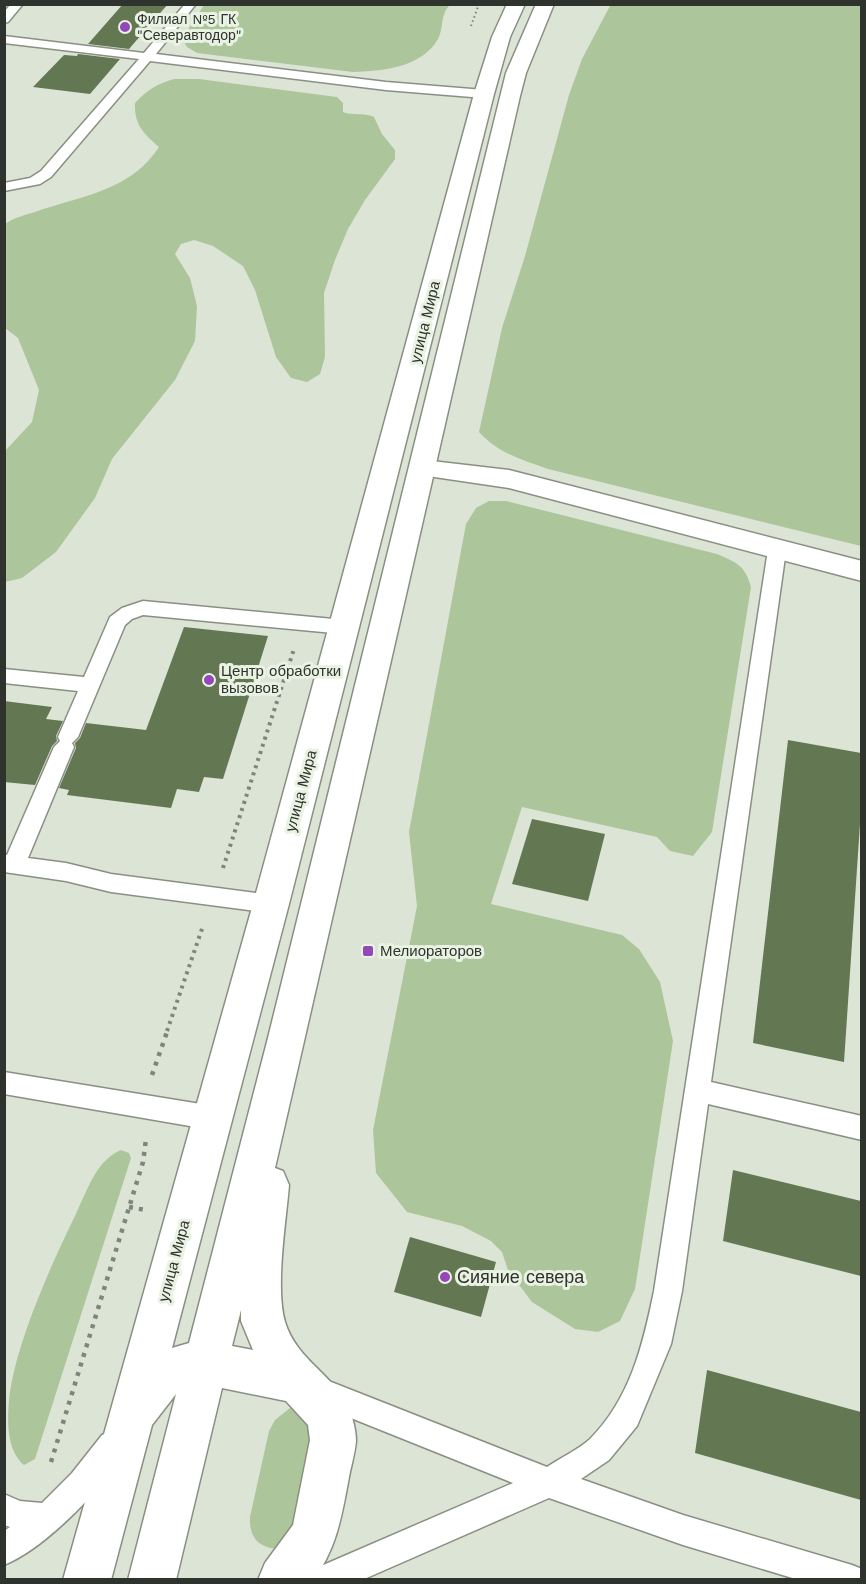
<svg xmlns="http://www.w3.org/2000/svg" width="866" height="1584" viewBox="0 0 866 1584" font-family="'Work Sans',sans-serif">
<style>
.green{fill:#adc59b}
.building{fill:#637852}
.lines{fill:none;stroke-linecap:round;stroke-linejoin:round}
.service-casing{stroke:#899083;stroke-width:3}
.minor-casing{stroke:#899083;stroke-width:3}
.primary-casing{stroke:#899083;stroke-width:3}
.path-far2{stroke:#7f857a;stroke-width:2;stroke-dasharray:1.5 3;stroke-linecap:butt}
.path-far1{stroke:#7f857a;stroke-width:4;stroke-dasharray:3 4.5;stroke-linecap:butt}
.path{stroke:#7f857a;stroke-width:4.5;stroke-dasharray:4 6;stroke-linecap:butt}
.service{fill:#fff;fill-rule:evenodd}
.minor{fill:#fff;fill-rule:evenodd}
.primary{fill:#fff;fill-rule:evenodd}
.poi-dot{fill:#9347b8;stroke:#e9f2e3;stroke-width:2}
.labels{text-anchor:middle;stroke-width:6;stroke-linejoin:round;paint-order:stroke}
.far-poi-label{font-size:14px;fill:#2f332d;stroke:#e9f2e3;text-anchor:start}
.street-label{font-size:15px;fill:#2f332d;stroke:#e9f2e3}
.poi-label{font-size:15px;fill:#2f332d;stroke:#e9f2e3;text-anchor:start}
.near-poi-label{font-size:18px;fill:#2f332d;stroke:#e9f2e3;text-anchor:start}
</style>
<rect width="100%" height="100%" fill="#dce4d5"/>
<path class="green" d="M611,4L861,5V546L548,469C522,460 498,453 479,432L502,328L525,256L569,95L582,59Z
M204,5V4L450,5C440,14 444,28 438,39C421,68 382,71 353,72L197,53L187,47L182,39Z
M174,79H199L337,97L343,103V112C353,116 363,112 374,117L382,134L395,150V159L365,200L348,229L335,260L324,293L325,357L320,374L307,382L291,378L276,357L255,290L243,266L213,246L194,240L181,244L175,254L190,278L197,306L195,341L175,380L112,459L95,498L56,552L22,578L5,582V451L32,422L39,390L18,338L5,328V224C13,218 25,215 35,212C80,196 131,191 159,147C144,134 134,125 135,103C147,90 157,84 174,79Z
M489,501H506L717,554C737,563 745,565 751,587L712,832L693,856L670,851L657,837L522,807L491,904L622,935L639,949L660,982L673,1041L635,1289L620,1321L598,1332L575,1329L532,1302L508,1270L502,1252L491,1241L462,1226L407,1212L376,1173L373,1130L417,906L409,832L466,524L476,508Z
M121,1150L129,1153L131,1158L35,1459L24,1465C7,1451 7,1422 9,1401C14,1347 51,1265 75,1216C82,1201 88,1185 97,1171C103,1162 111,1154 121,1150Z
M290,1408H299L314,1419L302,1528L279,1549C259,1548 249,1538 250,1517L269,1431L275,1420Z"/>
<path class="building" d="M123,4H168L129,49L88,44Z
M78,54L120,59L90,94L33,87L64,55L77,56Z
M184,627L268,636L223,779L204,777L199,792L177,789L171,808L67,795L69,790L59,788L76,748L75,743L80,738L86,723L146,730Z
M4,701L52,707L46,719L63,721L56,736L57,741L52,746L35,785L4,782Z
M788,740L861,753V809L844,1062L753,1043Z
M532,819L605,834L588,901L512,884Z
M733,1170L861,1201V1276L723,1241Z
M410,1237L496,1262L481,1317L394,1292Z
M707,1370L861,1412V1500L695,1453Z"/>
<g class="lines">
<g class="service-casing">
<path id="service" d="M11,4H23L8,22L4,23V12Z
M185,4H196L156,54L386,82L484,90L490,94L484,98L386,90L150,61L51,177L40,184L4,191V183L30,178L41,171L139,59L4,43V36L144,53Z
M777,544L783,546L786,550L711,1082L862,1116V1140L708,1104L682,1291L671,1344L637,1426L609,1460L581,1479L683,1515L852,1565L862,1569V1580H799L683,1545L549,1498L362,1580H310L314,1569L513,1483L311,1402L307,1392L311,1382L321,1378L547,1467C560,1458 578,1450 590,1439C630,1399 643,1345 654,1291L768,550L771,546Z
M143,601L344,620L351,622L353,627L351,632L344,634L143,615L132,619L125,625L78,737L72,743L74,747L28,858L66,863L111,874L271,895L279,897L282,904L279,911L271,913L111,892L66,881L4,872V854L7,855L54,747L60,741L58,737L78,691L4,683V669L84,677L110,617L122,608Z
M4,1072L213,1106L222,1110L225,1118L222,1126L213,1130L4,1094Z
M112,1431L122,1435L126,1445C110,1484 44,1549 4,1565V1531L10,1527L4,1525V1494L20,1501L42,1503L72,1473L102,1435Z"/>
</g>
<g class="minor-casing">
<path id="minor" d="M423,460L509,470L862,561V581L509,488L414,474L410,468L414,462Z"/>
</g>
<g class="primary-casing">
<path id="primary" d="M507,4H525L510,37L494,94L289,904L172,1348L189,1343L268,1038L506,73L536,4H554L526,73L520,96L275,1168L283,1171L289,1185C286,1222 275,1287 285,1322C295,1355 325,1371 343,1397C351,1408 356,1429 356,1441C355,1453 351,1466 349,1477C342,1514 337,1549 313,1580H258L265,1563L293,1525L310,1440L308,1425L286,1401L222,1388L176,1580H128L176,1394L152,1425L111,1580H63L253,904L474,94L492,37ZM241,1310V1321L253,1350L232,1346Z"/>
</g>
<path class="path-far2" d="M471,26L479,4"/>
<path class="path-far1" d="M223,868L294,649
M167,1031L203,926"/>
<path class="path" d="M152,1075L168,1029
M129,1207L145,1210
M51,1462L143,1162L146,1139"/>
<use href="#service" class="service"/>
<use href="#minor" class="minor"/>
<use href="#primary" class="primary"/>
</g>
<g class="poi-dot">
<circle cx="125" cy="27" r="6"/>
<circle cx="209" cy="680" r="6"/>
<rect x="362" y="945" width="12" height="12" rx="3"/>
<circle cx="445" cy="1277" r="6"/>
</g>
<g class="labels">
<g class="far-poi-label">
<text x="137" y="24">Филиал №5 ГК<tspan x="137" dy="16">"Северавтодор"</tspan></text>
</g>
<g class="street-label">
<text transform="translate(425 322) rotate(-76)" y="5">улица Мира</text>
<text transform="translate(301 791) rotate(-75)" y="5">улица Мира</text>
<text transform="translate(174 1261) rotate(-75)" y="5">улица Мира</text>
</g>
<g class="poi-label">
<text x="221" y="676">Центр обработки<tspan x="221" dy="17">вызовов</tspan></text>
<text x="380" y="956">Мелиораторов</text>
</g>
<g class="near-poi-label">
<text x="457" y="1283">Сияние севера</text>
</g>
</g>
<rect width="866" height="1584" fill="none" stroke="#2f332d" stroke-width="12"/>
</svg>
